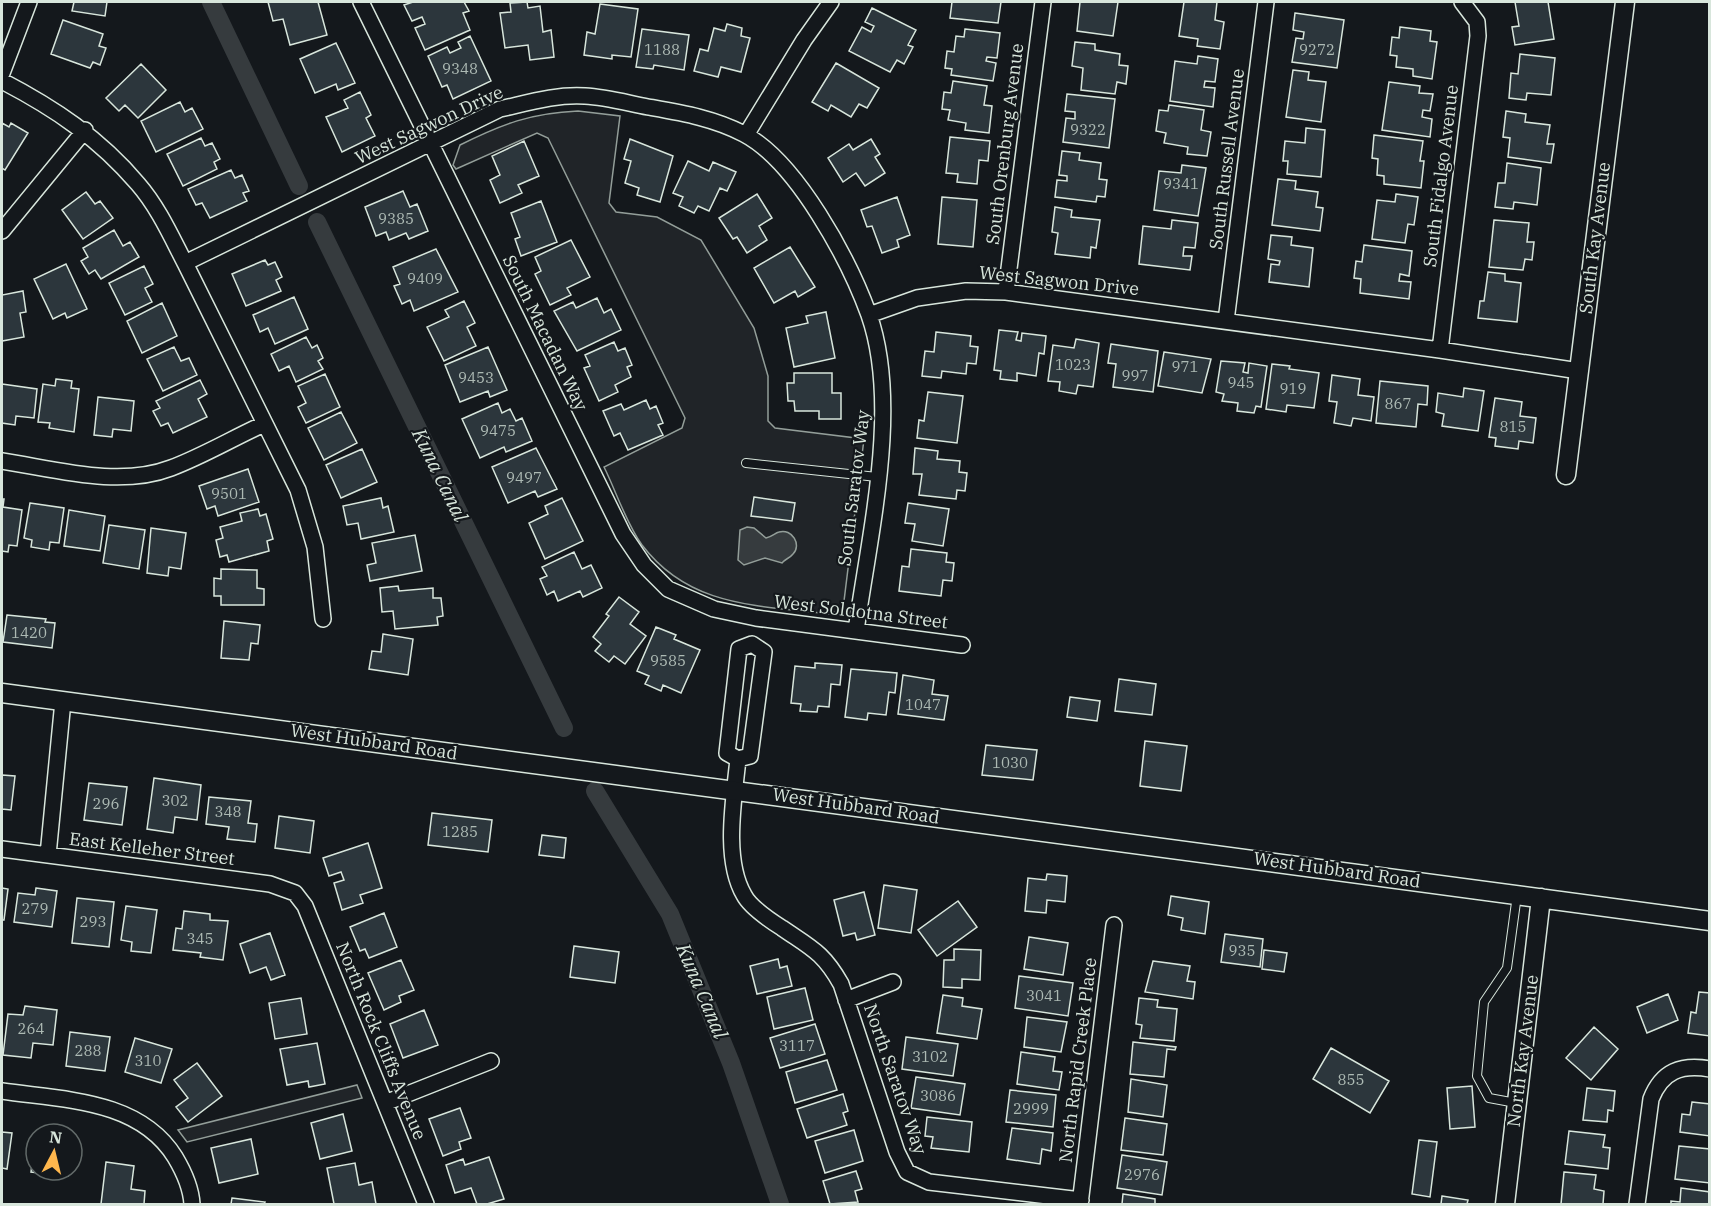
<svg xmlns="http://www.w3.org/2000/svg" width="1711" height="1206" viewBox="0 0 1711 1206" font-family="'IBM Plex Serif',serif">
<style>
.green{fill:#202428;stroke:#939e99;stroke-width:1.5}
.water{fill:#363b3e;stroke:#939e99;stroke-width:1.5}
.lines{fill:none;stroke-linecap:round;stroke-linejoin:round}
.canal{stroke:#363b3e;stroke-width:18}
.building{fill:#2c363c;stroke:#d8e6dc;stroke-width:1.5}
.service-casing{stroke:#d8e6dc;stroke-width:10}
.minor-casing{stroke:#d8e6dc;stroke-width:18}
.tertiary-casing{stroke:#d8e6dc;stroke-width:21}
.service{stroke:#14181c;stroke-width:8}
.minor{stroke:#14181c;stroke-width:15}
.tertiary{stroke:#14181c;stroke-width:18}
.labels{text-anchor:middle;stroke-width:4.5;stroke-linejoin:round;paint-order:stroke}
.number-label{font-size:15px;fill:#adbab4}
.street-label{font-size:18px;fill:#d8e6dc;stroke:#14181c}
.water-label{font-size:20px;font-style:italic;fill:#d8e6dc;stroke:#14181c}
</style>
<rect width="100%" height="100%" fill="#14181c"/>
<path class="green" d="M578,111L620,116L609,203L616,212L657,217L701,240L754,328L768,376V421L775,428L864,439L844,601L839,611L829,614C758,605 690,608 642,545C626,523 616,491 604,467L682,428L685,418L548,138L537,133L456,169L453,165L460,145C502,124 531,113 578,111Z
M357,1085L362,1098L187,1142L178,1130Z"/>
<path class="water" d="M747,527L754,528L766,538C772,537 775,533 779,532C792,528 802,545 793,554C790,558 785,559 782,563L765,558L744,565L738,560L740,530Z"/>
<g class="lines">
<path class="canal" d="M211,2L299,186
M317,222L564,728
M595,791L670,914L731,1063L780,1204"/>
</g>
<path class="building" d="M74,2H107L105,16L72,11Z
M268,2H318L327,35L290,45L283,19L273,21Z
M413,2H464L469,11L463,13L470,30L425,50L415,28L425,24L422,17L412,21L404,5Z
M527,2L528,8L540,6L543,32L551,30L554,57L530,60L528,45L505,48L500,13L511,12L510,3Z
M952,2H1001L998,23L950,18Z
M1076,2H1118L1113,36L1077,31L1080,2Z
M1184,2H1217L1215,20L1224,22L1220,49L1197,46L1198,39L1179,36Z
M1515,2H1548L1554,39L1515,45L1512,27L1519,26Z
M600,4L638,9L631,57L612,55V59L584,55L587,32L595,34Z
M872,8L916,30L908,45L913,47L904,64L897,60L890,72L849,51L862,27L871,32L874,26L865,22Z
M1295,13L1344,20L1337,68L1292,62L1296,38L1303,39L1304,32L1293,30Z
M63,20L103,34L99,46L106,48L100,65L93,62L90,68L51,54Z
M727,24L742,28L741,36L750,38L741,72L721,67L718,77L694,71L700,49L708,51L714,28L725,31Z
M1400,27L1431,31L1430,41L1437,42L1432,79L1413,76V69L1396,67L1397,56L1390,55L1392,37L1399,38Z
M642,29L689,35L684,70L654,65L653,69L636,67Z
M965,29L1000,33L997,58L987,57L986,61L996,63L993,81L951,75L952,69L945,68L947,51L954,52L956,36L964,37Z
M470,36L491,81L453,99L447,85L442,87L428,56L447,47L450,53L461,48L458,42Z
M1075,42L1095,44V50L1120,54L1119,65L1128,66L1126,84L1117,82L1115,94L1081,90L1083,68L1072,66Z
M336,43L355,83L338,90L336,84L315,93L300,59Z
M1520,54L1555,58L1551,95L1527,93L1526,100L1509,98L1511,73L1518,74Z
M1198,56L1218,59L1215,82L1205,81L1204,87L1215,88L1213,107L1170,101L1175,61L1197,64Z
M836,63L879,88L867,108L859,104L851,117L831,105L828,111L812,102Z
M141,64L166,90L138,118L125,105L119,111L106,98Z
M1293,70L1309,72L1308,80L1326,82L1321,122L1286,117Z
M953,81L987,86L984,105L992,106L989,133L965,130L966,123L948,120L950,110L942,109L944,92L951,93Z
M1389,82L1420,86L1419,93L1433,94L1430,111L1423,110L1422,117L1432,119L1430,137L1382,130Z
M360,92L371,115L366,118L375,136L342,152L326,117L348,108L344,100Z
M1067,94L1115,99L1109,148L1063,142L1066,118L1075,119V112L1065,111Z
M180,102L185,112L192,108L203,129L156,152L141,121Z
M1169,105L1204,110L1201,130L1211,132L1207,156L1187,154L1188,147L1164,143L1166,133L1156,131L1159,110L1168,111Z
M1506,111L1526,114L1525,122L1550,125L1547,144H1554L1551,163L1508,157L1510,138L1503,137Z
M2,123L9,127L11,123L28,133L5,170L2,168Z
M1306,128L1325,130L1321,177L1287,174L1288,161H1283L1285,141L1305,143Z
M1374,135L1423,141L1420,161H1424L1421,188L1384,184V176L1377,175L1378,159L1372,158Z
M950,137L990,141L988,161L979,160L977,184L957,182L958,174L946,173Z
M201,138L205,146L212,143L220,159L214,162L217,169L183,186L167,154Z
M630,139L673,156L660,202L637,195L639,188L625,183L631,161L624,159Z
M871,139L880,154L875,157L885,173L865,186L856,173L843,182L828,158L849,144L853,150Z
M524,141L539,176L518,185L522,193L500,203L490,180L500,175L492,156Z
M1062,151L1080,153L1079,160L1101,163L1099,179L1107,180L1105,197L1097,196L1096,202L1055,197L1057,180L1067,181V176L1059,175Z
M688,161L709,171L713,162L736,172L727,191L720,188L709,211L698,206L694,213L679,206L683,197L673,193Z
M1507,163L1541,168L1537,205L1514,202L1513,209L1495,207L1498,183H1505Z
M1182,165L1206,168L1198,216L1154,210L1159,171L1181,173Z
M231,170L235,178L242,175L249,191L243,193L247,201L210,218L202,203L196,205L188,189Z
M1278,179L1296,181L1295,189L1318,192L1316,207L1323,208L1320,231L1272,225Z
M403,191L410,207L417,204L428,231L409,239L406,233L389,240L386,232L376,236L365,207Z
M86,192L95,204L100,201L113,218L83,239L62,210Z
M757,194L772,218L759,226L767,240L747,253L737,237L733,239L719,218Z
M1396,194L1418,197L1414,225L1408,224L1405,243L1372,239L1377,200L1395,202Z
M897,197L910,235L897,240L899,247L882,253L872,226L867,227L861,210Z
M942,197L977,200L973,247L938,244Z
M541,201L557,242L521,256L515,239L520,237L511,213Z
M1055,207L1072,210L1071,217L1100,220L1096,248L1091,247L1090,258L1055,254L1058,233L1052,232Z
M1172,220L1198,223L1195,248L1184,247L1183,256H1192L1190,270L1139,264L1143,226L1171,229Z
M1494,220L1529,223L1527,242H1534L1532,260L1525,259L1523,270L1489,267Z
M114,230L123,246L130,242L139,257L101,279L95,270L89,274L81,261L88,257L83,248Z
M1271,235L1292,237L1291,245L1313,248L1309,287L1269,282L1271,264L1279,265L1280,261L1268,259Z
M571,240L590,277L567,288L571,295L550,305L535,274L541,271L535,257Z
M1364,245L1412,251L1409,276L1400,274L1399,281L1411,282L1409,299L1360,293L1361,279L1354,278L1356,261L1362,262Z
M790,247L815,287L798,297L795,291L774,303L754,268Z
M436,249L458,292L414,311L410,300L402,304L394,286L400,284L393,267Z
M265,260L268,265L275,262L282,277L276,280L281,291L246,306L232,274Z
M66,264L87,309L67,318L65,313L53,319L34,279Z
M144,266L153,284L145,288L152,302L125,315L109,283Z
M1488,272L1505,274V281L1521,283L1517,322L1478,318L1480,301H1484Z
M23,291L26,312L20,313L24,337L2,341V295Z
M294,297L308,329L275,344L268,328L260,332L253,315Z
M597,298L604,313L611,309L621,330L577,351L554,311L573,302L576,308Z
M464,301L475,323L467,327L476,346L444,361L427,327L449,317L445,310Z
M162,303L177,336L142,353L127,321Z
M826,312L835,358L794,367L786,328L808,323L806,316Z
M999,330L1018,332L1016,340L1021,341L1022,333L1046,336L1044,354L1039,353L1036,376L1017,373V381L1000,379L1001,371L994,370Z
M936,332L971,336L970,346L978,347L976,364L967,363L966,374L942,371L941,378L922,376L925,351L934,352Z
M306,337L312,348L317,345L323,358L318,361L323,369L296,382L289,366L279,371L271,354Z
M1076,339L1099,343L1093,387L1078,385L1076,394L1059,391L1060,382L1048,381L1053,345L1074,348Z
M614,342L618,351L625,348L632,365L627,367L631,377L615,385L618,392L599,401L584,368L590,366L585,355Z
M1111,344L1158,351L1153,392L1113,387L1116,364L1108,363Z
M174,347L181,361L189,358L197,375L163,391L147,359Z
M488,347L507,390L490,397L488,391L460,402L445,365Z
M1164,352L1211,359L1202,393L1158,386Z
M1221,361L1245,363L1243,372L1248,373L1249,363L1267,366L1261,407L1256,406L1254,413L1237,411L1238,403L1222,401L1224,394L1216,392Z
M1272,364L1290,366L1289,369L1319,373L1314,408L1287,405L1286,412L1266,409Z
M794,373H832V393H841V419H819V411H795L794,401H788L787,383H794Z
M325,374L340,407L306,423L298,407L306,403L298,386Z
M1332,375L1360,379L1358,395L1374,397L1371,421L1353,418L1351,426L1334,423L1337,402L1329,401Z
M56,379L72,381L71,388L79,389L74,432L49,428L50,423L38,422L43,384L55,386Z
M200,380L207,394L198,399L207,417L173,433L168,423L161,426L153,411L160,408L156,401Z
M1380,381L1428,386L1427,405L1418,404L1416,427L1376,423Z
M2,384L37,389L34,418L16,416L15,425L2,423Z
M1464,388L1484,391L1478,431L1442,426L1444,414L1436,412L1438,393L1463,397Z
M928,392L963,396L957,443L917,438L919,420L924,421Z
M98,397L134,401L131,431L113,429L112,437L94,435Z
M1495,398L1522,402L1520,416L1536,418L1533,443L1519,441L1518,449L1495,446L1496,438L1489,437Z
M646,400L650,409L656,406L663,423L658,425L663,435L628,450L620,433L614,436L603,411L621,404L624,410Z
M498,403L502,413L510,409L516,421L522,418L532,441L506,452L504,447L480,458L462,419Z
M341,412L357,443L324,460L308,428Z
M536,448L557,489L538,497L535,491L508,503L492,467Z
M915,448L938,451L937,459L960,461L959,472L967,473L965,491L957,490L956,499L919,495L922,474H913Z
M362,449L377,482L341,498L326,465Z
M248,469L259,502L218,516L215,506L207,509L199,486Z
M754,497L795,503L792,521L751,516Z
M381,498L383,508L388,506L394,532L361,539L358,523L347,525L343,506Z
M562,498L583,541L545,559L529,523L548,514L545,506Z
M2,499H4L3,507L22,510L17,546L9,545L8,552L2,551Z
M30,503L64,508L59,543L50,542L49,550L31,547L32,540L24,538Z
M908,503L949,509L943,546L912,541L915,524L905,523Z
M258,509L260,516L266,514L273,539L267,541L269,551L229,562L227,555L220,557L216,540L223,538L220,527L242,521L240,513Z
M69,510L105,516L100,551L64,546Z
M109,525L145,530L139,569L103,563Z
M151,528L186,533L181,569L169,567L168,576L147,573Z
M415,535L422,571L370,581L367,565L376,563L372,543Z
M911,549L947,553L946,562L954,563L952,581L943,580L941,596L899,591L902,566L909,567Z
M574,552L582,569L591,565L602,588L583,597L580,591L558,601L554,591L547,595L540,579L547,576L542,567Z
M221,569L257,570V588L264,589V605H221V596H214V578L221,579Z
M398,586L399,591L433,588V598H441L443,616L437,617L438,625L395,629L393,611L382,612L380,588Z
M619,597L639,612L630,624L646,636L625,664L614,656L609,662L595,651L601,644L593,637L609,616L606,614Z
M7,615L46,619L45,622L55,623L52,648L3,642Z
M224,621L260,625L258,644L251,643L249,660L221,658Z
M656,627L676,635L674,639L700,650L681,693L663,685L661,691L645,684L649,676L637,671Z
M383,634L413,639L408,675L369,669L372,651L381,652Z
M815,663L842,665L840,685L831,684L829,707L818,706L817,712L800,711L801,704L791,703L795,666L815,668Z
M851,669L897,673L895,693L889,692L886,715L868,713L867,720L845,717Z
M903,675L934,680L932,694L948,696L944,720L898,714Z
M1119,679L1156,684L1152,715L1115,711Z
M1070,697L1100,701L1097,721L1067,717Z
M1145,741L1187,746L1181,791L1140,786Z
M986,745L1037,750L1033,780L982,775Z
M2,775L15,776L11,810L2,809Z
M154,778L201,785L197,820L175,817L173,833L147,829Z
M89,783L127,787L122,825L84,820Z
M209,797L251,801L248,823L257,824L255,842L227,839L229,827L206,824Z
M432,813L492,820L488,852L428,845Z
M279,816L314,821L310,853L275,848Z
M542,835L566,838L564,858L539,855Z
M368,843L382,888L360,895L363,903L342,910L334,883L344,880L341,872L329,876L323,858Z
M1047,874L1067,876L1065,902L1047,900L1046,913L1025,911L1028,878L1046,880Z
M884,885L917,890L911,933L878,928Z
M2,888L8,889L4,920H2Z
M36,888L57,891L52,927L14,922L18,893L35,895Z
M864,892L875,935L857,940L855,933L843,936L834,900Z
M1171,896L1209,902L1205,934L1181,930L1183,918L1168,915Z
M77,898L114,902L109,947L72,943Z
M958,901L977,927L937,956L918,930Z
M126,906L157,910L151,953L131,951L132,942L121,940Z
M184,911L210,914V920L228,921L223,960L200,957L201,953L173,950L176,928L182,929Z
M384,913L397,947L369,958L365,949L360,951L350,927Z
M270,933L285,975L271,980L266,967L250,973L240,944Z
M1225,934L1263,939L1260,967L1221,962Z
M1029,937L1068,943L1063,975L1024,969Z
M574,946L619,952L615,983L570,977Z
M954,949L981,950L980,980L962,979V988L943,987L944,960H954Z
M1264,950L1287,953L1284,972L1262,969Z
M778,959L780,968L787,966L792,986L757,994L750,966Z
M401,960L414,990L399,996L401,1002L384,1010L368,973Z
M1153,961L1190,966L1187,981L1195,982L1193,999L1145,992Z
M1019,976L1073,983L1068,1016L1015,1008Z
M805,988L813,1020L774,1029L767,997Z
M1699,992L1710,993V1036L1688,1033L1691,1012L1696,1013Z
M1668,994L1678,1020L1647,1033L1637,1007Z
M943,995L963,998L962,1006L982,1009L977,1039L937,1033Z
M301,998L307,1034L275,1039L269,1003Z
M1139,998L1158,1000L1157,1007L1177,1009L1174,1041L1140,1038L1142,1025L1136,1024Z
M25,1006L57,1010L53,1045L33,1043L31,1058L3,1055L8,1014L23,1015Z
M424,1010L438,1045L403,1058L390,1024Z
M1027,1017L1067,1022L1061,1052L1024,1047Z
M815,1024L825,1054L780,1068L770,1038Z
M1594,1027L1618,1049L1591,1080L1566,1058Z
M70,1032L110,1037L105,1071L66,1066Z
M906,1037L958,1044L953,1076L902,1069Z
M135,1038L172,1049L161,1083L125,1072Z
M1133,1042L1176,1047L1175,1050L1167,1049L1164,1077L1130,1074Z
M317,1043L325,1084L309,1087L308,1081L287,1085L280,1049Z
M1331,1048L1389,1081L1370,1113L1313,1079Z
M1021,1052L1055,1057L1053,1071L1062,1072L1059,1090L1017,1084Z
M827,1060L837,1090L795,1103L786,1072Z
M197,1063L222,1096L188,1122L176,1107L188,1098L174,1080Z
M916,1077L965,1084L960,1115L911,1108Z
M1131,1079L1167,1085L1163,1117L1128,1112Z
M1472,1086L1475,1127L1450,1129L1447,1088Z
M1587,1088L1615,1091L1613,1111L1608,1110L1607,1122L1583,1120Z
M1010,1090L1056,1095L1053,1127L1006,1122Z
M843,1094L848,1111L843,1113L847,1125L807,1138L797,1109Z
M1692,1102L1710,1104V1136L1680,1132L1682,1114L1690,1115Z
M460,1108L471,1138L459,1142L461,1149L443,1156L429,1119Z
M343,1114L352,1151L320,1159L311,1123Z
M927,1117L972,1122L969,1152L931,1148L933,1137L925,1136Z
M1125,1118L1167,1124L1163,1155L1121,1150Z
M1012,1128L1053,1133L1051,1151L1042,1149L1040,1164L1007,1159Z
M854,1130L863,1161L825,1173L815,1141Z
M1569,1131L1605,1135L1603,1147L1610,1148L1608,1169L1565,1164Z
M2,1132L12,1133L7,1169L2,1168Z
M36,1135V1170H68V1176L31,1172Z
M251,1139L258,1174L219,1183L211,1148Z
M1419,1140L1437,1142L1430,1197L1412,1194Z
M1679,1146L1710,1149V1183L1675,1179Z
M1122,1155L1167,1162L1162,1195L1117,1188Z
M489,1157L504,1199L487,1204H477L471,1188L455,1193L446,1165L463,1159L465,1165Z
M106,1162L134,1166L131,1189L145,1191L144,1204H101Z
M355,1163L359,1185L372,1182L376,1204H334L327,1168Z
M856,1171L862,1189L855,1191L858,1202L830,1204L823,1181Z
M1564,1172L1596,1175L1594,1189L1604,1191L1603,1204H1561Z
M1681,1188L1710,1192V1204H1671V1201L1680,1202Z
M1123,1194L1155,1199V1204H1122Z
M1442,1196L1468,1200L1467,1204H1441Z
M232,1198L265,1202L264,1204H231Z"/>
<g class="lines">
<g class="service-casing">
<path id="service" d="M746,463L877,477
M1516,1103L1489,1098L1477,1076L1484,1002L1507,968L1517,895"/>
</g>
<g class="minor-casing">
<path id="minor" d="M361,2L623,534L644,565L668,589L714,609L756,618L962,645
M2,73L29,2
M2,81C54,108 99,138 138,184C158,207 171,236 185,263L500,109C527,103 556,94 585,96C606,97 627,103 648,107C682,113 713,118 744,134C797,162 849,260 869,315L917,298L966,291L1006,292L1440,350L1579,371
M746,135L804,40L831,2
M2,231L85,130
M185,263L298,490L315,547L323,619
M1006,292L1043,2
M1226,321L1266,2
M1440,350L1478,36L1477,22L1462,2
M2,461C55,469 119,488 171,468C203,456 233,438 264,424
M856,631C869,536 901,406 869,315
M752,644L764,652L750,756L738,759L727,753L739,649Z
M738,759C734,799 723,859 744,895C750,907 771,921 782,928C811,948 823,952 841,984L897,1152L907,1172L929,1182L1081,1200
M2,849L270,884L295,893L305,906L426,1204
M48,855L63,701
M846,1000L893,982
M2,1091C63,1100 139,1099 175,1157C184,1172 191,1188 192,1204
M385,1103L491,1061
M1080,1204L1114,925
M1637,1204L1651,1099C1662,1071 1681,1064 1710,1069"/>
</g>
<g class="tertiary-casing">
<path id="tertiary" d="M1566,475L1625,2
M2,693L1710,921
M1505,1204L1541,898"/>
</g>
<use href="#service" class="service"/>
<use href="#minor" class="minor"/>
<use href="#tertiary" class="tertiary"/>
</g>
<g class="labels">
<g class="number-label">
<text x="662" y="55">1188</text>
<text x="1317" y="55">9272</text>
<text x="460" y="74">9348</text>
<text x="1088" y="135">9322</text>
<text x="1181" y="189">9341</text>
<text x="396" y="224">9385</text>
<text x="425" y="284">9409</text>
<text x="1073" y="370">1023</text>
<text x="1185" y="372">971</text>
<text x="1135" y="381">997</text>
<text x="476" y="383">9453</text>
<text x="1241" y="388">945</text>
<text x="1293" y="394">919</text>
<text x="1398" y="409">867</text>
<text x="1513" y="432">815</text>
<text x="498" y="436">9475</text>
<text x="524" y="483">9497</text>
<text x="229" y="499">9501</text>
<text x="29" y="638">1420</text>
<text x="668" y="666">9585</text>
<text x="923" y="710">1047</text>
<text x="1010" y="768">1030</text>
<text x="175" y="806">302</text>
<text x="106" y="809">296</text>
<text x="228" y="817">348</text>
<text x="460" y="837">1285</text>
<text x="35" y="914">279</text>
<text x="93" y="927">293</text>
<text x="200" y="944">345</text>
<text x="1242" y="956">935</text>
<text x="1044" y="1001">3041</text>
<text x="31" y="1034">264</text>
<text x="797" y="1051">3117</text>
<text x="88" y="1056">288</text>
<text x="930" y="1062">3102</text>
<text x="148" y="1066">310</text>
<text x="1351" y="1085">855</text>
<text x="938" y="1101">3086</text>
<text x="1031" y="1114">2999</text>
<text x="1142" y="1180">2976</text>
</g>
<g class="street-label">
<text transform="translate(429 125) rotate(-25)" y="6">West Sagwon Drive</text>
<text transform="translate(1005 144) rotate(-83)" y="6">South Orenburg Avenue</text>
<text transform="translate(1227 159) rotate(-83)" y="6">South Russell Avenue</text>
<text transform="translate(1441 176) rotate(-83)" y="6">South Fidalgo Avenue</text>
<text transform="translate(1595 238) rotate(-83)" y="6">South Kay Avenue</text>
<text transform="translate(1059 281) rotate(6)" y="6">West Sagwon Drive</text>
<text transform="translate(545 333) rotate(64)" y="6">South Macadan Way</text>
<text transform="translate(854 488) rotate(-83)" y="6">South Saratov Way</text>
<text transform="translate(861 612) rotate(7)" y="6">West Soldotna Street</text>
<text transform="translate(374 742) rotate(8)" y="6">West Hubbard Road</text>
<text transform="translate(856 806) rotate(8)" y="6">West Hubbard Road</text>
<text transform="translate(152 849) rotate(7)" y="6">East Kelleher Street</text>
<text transform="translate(1337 870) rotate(8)" y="6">West Hubbard Road</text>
<text transform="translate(381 1041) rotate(68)" y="6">North Rock Cliffs Avenue</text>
<text transform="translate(1523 1051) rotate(-83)" y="6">North Kay Avenue</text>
<text transform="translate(1078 1060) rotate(-83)" y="6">North Rapid Creek Place</text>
<text transform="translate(895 1079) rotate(71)" y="6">North Saratov Way</text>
</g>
<g class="water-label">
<text transform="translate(440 475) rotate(64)" y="7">Kuna Canal</text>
<text transform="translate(702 991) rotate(67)" y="7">Kuna Canal</text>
</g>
</g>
<rect width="1711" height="1206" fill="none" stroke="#d8e6dc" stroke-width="6"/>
<g transform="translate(54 1152) rotate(7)"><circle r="28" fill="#14181c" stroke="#626a69" stroke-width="1.5"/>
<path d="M0-4.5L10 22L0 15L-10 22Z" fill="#ffb74d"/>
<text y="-9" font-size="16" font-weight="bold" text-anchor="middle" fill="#d8e6dc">N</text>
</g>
</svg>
